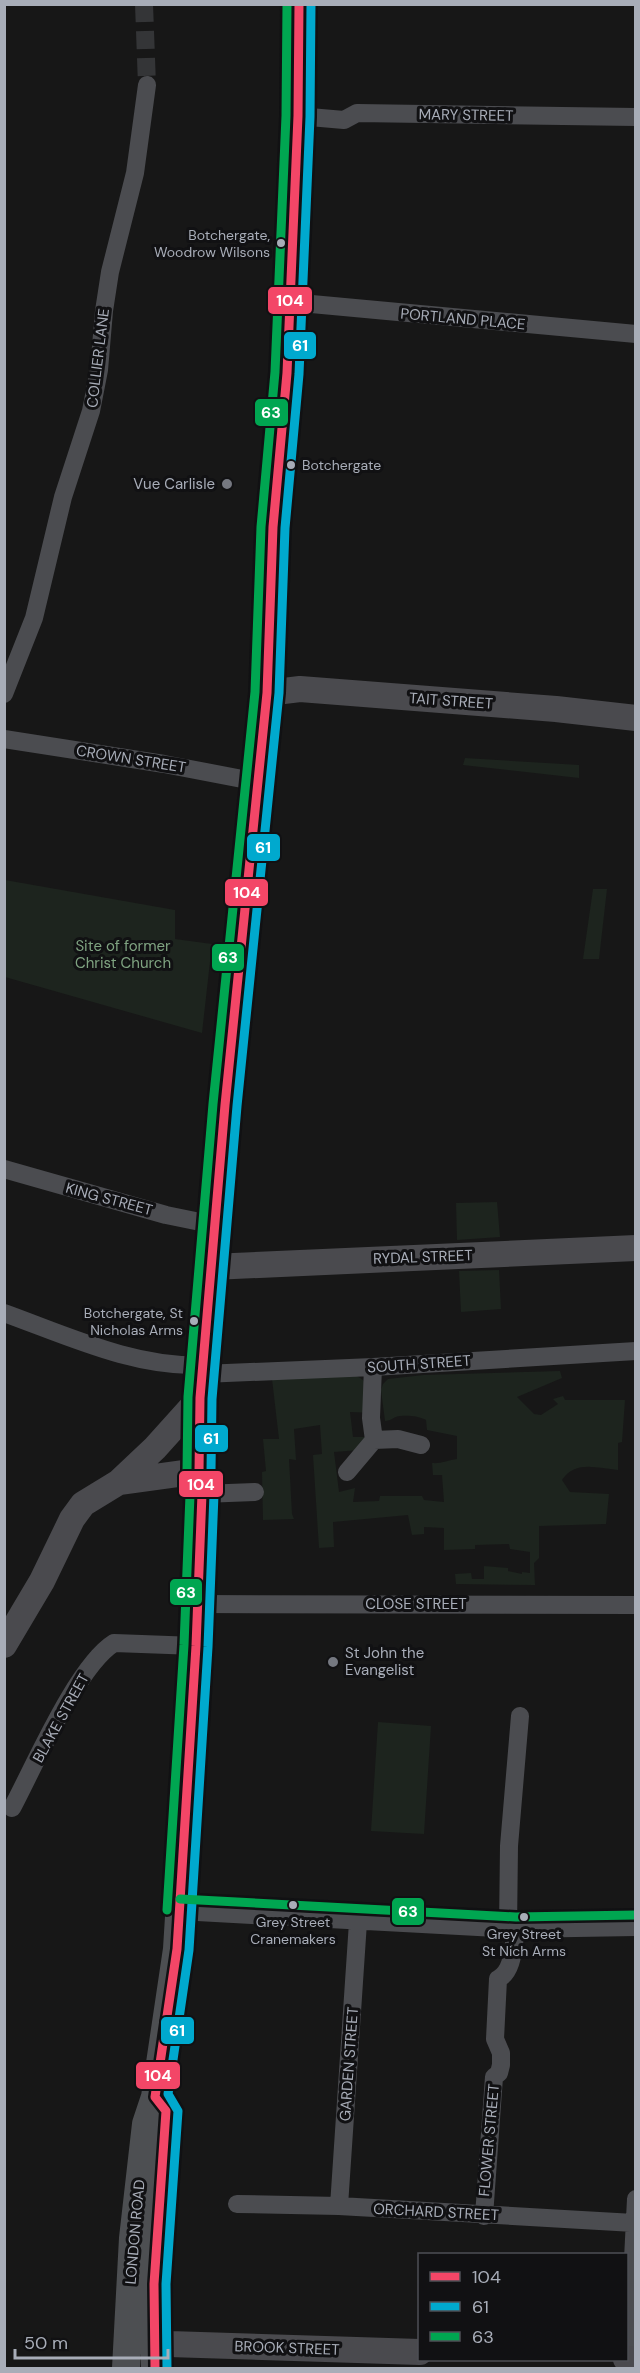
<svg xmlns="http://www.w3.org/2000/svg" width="640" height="2373" viewBox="0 0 640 2373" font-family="'DM Sans',sans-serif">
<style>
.green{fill:#1d241e}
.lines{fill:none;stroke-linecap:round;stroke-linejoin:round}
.street-tunnel{stroke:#343537;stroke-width:18;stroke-dasharray:18 9;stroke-linecap:butt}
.street{stroke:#4b4c50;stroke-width:18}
.secondary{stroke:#4a4a4e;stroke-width:26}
.primary{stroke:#4d4f52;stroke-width:28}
.bus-1-casing{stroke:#111113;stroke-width:14}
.bus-2-casing{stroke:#111113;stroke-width:14}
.bus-3-casing{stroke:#111113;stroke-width:14}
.bus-1{stroke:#f34667;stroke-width:9}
.bus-2{stroke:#00a9ce;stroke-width:9}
.bus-3{stroke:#00a651;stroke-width:9}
.bus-dot{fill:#a8adb8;stroke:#111113;stroke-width:2}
.poi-dot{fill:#757880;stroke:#111113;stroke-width:2}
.labels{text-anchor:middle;stroke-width:6;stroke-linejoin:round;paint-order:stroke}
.bus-label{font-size:14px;fill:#a8adb8;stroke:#111113;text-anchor:end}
.street-label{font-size:15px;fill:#a8adb8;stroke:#111113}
.poi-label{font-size:15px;fill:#a8adb8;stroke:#111113;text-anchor:end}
.park-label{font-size:15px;fill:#7fa381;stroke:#111113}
.line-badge{stroke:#111113;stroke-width:2}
.badge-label{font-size:16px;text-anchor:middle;font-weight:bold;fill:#fff}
</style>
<rect width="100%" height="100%" fill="#171717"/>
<path class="green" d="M465,758L579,765V778L463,765Z
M5,880L175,910V939L212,944L202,1033L5,977Z
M593,889H607L599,959H583Z
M497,1202L500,1237L457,1240L456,1203Z
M499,1270L501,1309L461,1312L459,1271Z
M560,1371L562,1378L517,1397L534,1414L541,1415L558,1404L553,1399L563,1396L565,1400H625L622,1442L618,1443V1470C597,1468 575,1460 562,1480L570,1492L609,1494L606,1524L539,1526V1558L534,1563L535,1585L456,1584L455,1574L471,1573L472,1579H484V1566L508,1568V1571L522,1574V1572L530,1573V1552L510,1549L509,1544L475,1545V1549L444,1550V1528L424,1527V1534L412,1535L408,1515L333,1522L334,1547L319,1548L313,1455L322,1454L320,1425L294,1429L296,1460L289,1459L292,1514L294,1519L263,1520L262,1472L266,1471L263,1439H279L272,1379L355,1375C373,1384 370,1394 374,1413L350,1412L353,1437H366L360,1450L334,1452L339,1492L355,1488L353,1502L379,1501L380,1496H422L424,1500L444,1502L442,1475H433L432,1463C441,1464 448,1460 457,1459V1436L427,1430L426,1420C420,1416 407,1415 400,1416C395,1416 391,1421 385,1421L381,1390L383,1384L388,1379L424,1375Z
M378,1722L431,1726L424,1834L371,1831Z"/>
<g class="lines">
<path class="street-tunnel" d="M144,4L147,85"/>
<path class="street" d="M298,116L344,120L357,113L636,117
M290,302L636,334
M4,694L34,618L63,497L91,411L99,370L104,311L110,272L135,173L147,85
M4,739L164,764L258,782
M4,1169L166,1215L215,1225
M4,1313C68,1336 135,1368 203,1365
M373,1367L371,1418L374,1440
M203,1374L373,1367L636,1351
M347,1472L374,1440L398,1439L421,1445
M202,1494L255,1492
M197,1604L636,1605
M12,1808C34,1767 77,1666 114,1643L196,1646
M179,1911L516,1929L636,1927
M508,1929L509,1846L520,1716
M237,2204L339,2206L634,2223
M339,2206L358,1922
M484,2216L494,2077L499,2073L501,2065V2053L495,2039L498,1979C514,1971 513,1945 516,1929
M628,2360L636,2199"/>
<path class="secondary" d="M267,693L300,689L556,709L636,718
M212,1267L636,1248
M119,1482L155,1448L200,1398
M4,1645L42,1581L72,1519L83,1504L119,1482L199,1471
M136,2335L154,2342L169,2344L420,2352
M626,2359H636"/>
<path class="primary" d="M126,2368L133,2238L146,2124L155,2097L177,1949L196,1646L202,1494L199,1471L200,1398L225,1105L267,693L273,527L287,373L298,116L299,4
M155,2368L154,2284L165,2110"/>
<g class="bus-1-casing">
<path id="bus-1" d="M155,2368L154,2284L166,2111L155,2097L177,1949L196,1646L202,1494L199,1471L200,1398L225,1105L267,693L273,527L287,373L298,116L299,4"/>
</g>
<g class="bus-2-casing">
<path id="bus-2" d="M167,2368L166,2284L178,2111L168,2094L189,1950L208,1647L214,1494L211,1470L212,1399L237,1106L279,693L285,528L299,374L310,117L311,4"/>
</g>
<g class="bus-3-casing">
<path id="bus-3" d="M180,1899L516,1917L636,1915
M167,1910L184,1645L190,1495L187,1471L188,1397L213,1104L255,692L261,527L275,372L286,116L287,4"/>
</g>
<use href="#bus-1" class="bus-1"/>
<use href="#bus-2" class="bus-2"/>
<use href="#bus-3" class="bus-3"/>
</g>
<g class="bus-dot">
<circle cx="281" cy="243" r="5"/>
<circle cx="291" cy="465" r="5"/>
<circle cx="194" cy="1321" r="5"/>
<circle cx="293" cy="1905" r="5"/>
<circle cx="524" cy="1917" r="5"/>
</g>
<g class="poi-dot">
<circle cx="227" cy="484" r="6"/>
<circle cx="333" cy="1662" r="6"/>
</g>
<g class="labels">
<g class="bus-label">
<text x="270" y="240">Botchergate,<tspan x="270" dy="17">Woodrow Wilsons</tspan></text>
<text x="302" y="470" text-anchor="start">Botchergate</text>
<text x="183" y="1318">Botchergate, St<tspan x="183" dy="17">Nicholas Arms</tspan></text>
<text x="293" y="1927" text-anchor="middle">Grey Street<tspan x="293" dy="17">Cranemakers</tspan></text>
<text x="524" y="1939" text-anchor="middle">Grey Street<tspan x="524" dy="17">St Nich Arms</tspan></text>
</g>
<g class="street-label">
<text transform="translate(466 115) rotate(1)" y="5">MARY STREET</text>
<text transform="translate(463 319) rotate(5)" y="5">PORTLAND PLACE</text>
<text transform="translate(98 358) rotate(-83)" y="5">COLLIER LANE</text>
<text transform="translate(451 701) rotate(4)" y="5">TAIT STREET</text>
<text transform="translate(131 759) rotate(9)" y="5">CROWN STREET</text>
<text transform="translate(109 1199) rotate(15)" y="5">KING STREET</text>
<text transform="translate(423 1257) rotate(-2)" y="5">RYDAL STREET</text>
<text transform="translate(419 1364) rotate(-4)" y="5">SOUTH STREET</text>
<text x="416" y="1609">CLOSE STREET</text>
<text transform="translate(61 1718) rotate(-61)" y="5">BLAKE STREET</text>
<text transform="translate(349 2064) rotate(-86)" y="5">GARDEN STREET</text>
<text transform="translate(489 2140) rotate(-85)" y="5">FLOWER STREET</text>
<text transform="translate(436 2212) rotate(3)" y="5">ORCHARD STREET</text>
<text transform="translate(135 2232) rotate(-85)" y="5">LONDON ROAD</text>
<text transform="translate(287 2348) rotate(2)" y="5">BROOK STREET</text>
</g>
<g class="poi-label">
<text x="215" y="489">Vue Carlisle</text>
<text x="345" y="1658" text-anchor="start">St John the<tspan x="345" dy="17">Evangelist</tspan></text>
</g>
<g class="park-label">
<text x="123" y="951">Site of former<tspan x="123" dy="17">Christ Church</tspan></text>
</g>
</g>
<g class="line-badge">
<rect x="267" y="286" width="46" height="29" rx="6" fill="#f34667"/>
<rect x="283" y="331" width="34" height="29" rx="6" fill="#00a9ce"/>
<rect x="254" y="398" width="35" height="29" rx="6" fill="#00a651"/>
<rect x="246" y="833" width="35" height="29" rx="6" fill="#00a9ce"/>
<rect x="224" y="878" width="45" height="29" rx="6" fill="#f34667"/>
<rect x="211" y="943" width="34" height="29" rx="6" fill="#00a651"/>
<rect x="194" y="1424" width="35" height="29" rx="6" fill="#00a9ce"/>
<rect x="178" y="1470" width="46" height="28" rx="6" fill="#f34667"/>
<rect x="169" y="1578" width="34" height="28" rx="6" fill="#00a651"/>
<rect x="391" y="1897" width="34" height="29" rx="6" fill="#00a651"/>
<rect x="160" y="2016" width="35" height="29" rx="6" fill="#00a9ce"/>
<rect x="135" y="2061" width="46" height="29" rx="6" fill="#f34667"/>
</g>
<g class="badge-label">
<text x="290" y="306">104</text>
<text x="300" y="351">61</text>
<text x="271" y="418">63</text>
<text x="263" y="853">61</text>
<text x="247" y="898">104</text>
<text x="228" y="963">63</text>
<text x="211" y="1444">61</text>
<text x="201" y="1490">104</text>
<text x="186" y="1598">63</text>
<text x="408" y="1917">63</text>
<text x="177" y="2036">61</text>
<text x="158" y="2081">104</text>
</g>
<rect width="640" height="2373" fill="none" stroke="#a8adb8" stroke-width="12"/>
<rect x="418" y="2253" width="210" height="108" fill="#111113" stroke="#4d4f55" stroke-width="1.5"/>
<rect x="430" y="2272" width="30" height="9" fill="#f34667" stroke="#4d4f55" stroke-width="1.5"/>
<text x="472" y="2283" font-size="18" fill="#a8adb8">104</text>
<rect x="430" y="2302" width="30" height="9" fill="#00a9ce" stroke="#4d4f55" stroke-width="1.5"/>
<text x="472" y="2313" font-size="18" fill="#a8adb8">61</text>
<rect x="430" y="2332" width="30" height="9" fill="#00a651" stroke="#4d4f55" stroke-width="1.5"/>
<text x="472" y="2343" font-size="18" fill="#a8adb8">63</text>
<path d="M15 2349v9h153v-9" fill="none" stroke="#a8adb8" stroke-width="3"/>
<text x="24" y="2349" font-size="18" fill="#a8adb8" stroke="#111113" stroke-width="4.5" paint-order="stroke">50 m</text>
</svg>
